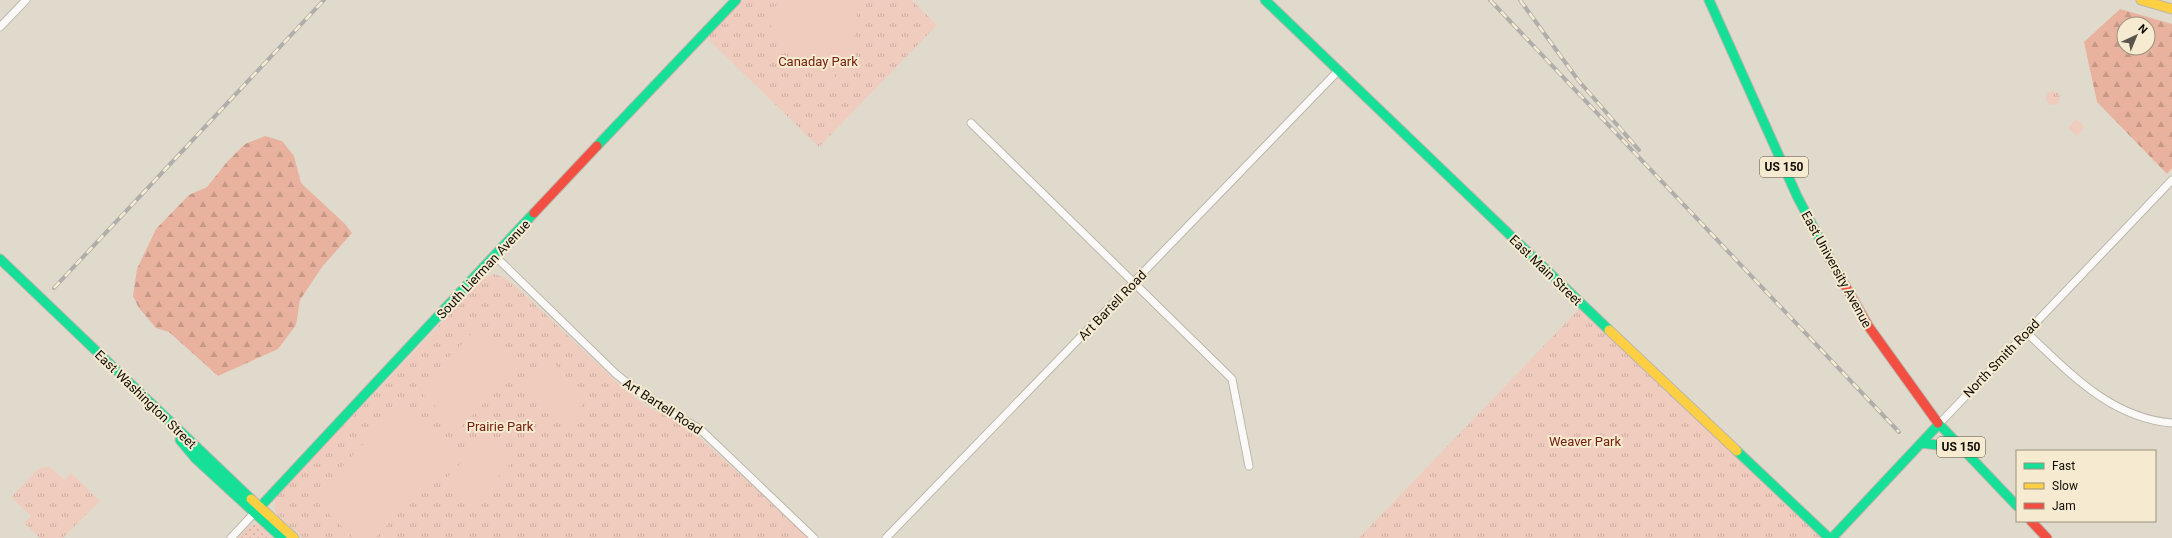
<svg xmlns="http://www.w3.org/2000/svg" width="2172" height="538" viewBox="0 0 2172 538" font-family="Roboto,sans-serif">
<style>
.grass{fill:url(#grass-tufts)}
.forest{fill:url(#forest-firs);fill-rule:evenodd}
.garden{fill:url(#garden-dots)}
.pitch{fill:#efccbd}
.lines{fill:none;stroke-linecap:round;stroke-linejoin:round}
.street-casing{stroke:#bcb7ad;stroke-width:9}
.fast-casing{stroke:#bcb7ad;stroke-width:11}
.slow-casing{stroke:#bcb7ad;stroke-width:11}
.jam-casing{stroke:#bcb7ad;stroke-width:11}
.street{stroke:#faf9f7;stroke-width:7}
.fast{stroke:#16e098;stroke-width:9}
.slow{stroke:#ffcf43;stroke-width:9}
.jam{stroke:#f24e42;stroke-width:9}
.rail-casing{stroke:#b0aeab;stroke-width:4}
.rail{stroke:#f6ebd1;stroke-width:2.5;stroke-dasharray:8;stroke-linecap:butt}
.labels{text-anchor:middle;stroke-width:4;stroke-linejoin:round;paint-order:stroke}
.shield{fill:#f6ebd1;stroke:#565042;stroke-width:1}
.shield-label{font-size:12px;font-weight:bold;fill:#110d05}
.park-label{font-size:13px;fill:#73210e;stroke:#f6ebd1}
.street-label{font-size:13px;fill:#110d05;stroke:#f6ebd1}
</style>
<defs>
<pattern id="grass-tufts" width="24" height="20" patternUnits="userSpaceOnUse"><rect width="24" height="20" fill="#efccbd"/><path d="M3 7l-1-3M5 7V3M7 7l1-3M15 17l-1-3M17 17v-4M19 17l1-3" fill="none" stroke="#ccaea1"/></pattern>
<pattern id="forest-firs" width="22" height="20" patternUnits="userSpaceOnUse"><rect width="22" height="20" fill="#e8b29f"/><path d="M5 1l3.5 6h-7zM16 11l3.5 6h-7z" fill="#c69887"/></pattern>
<pattern id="garden-dots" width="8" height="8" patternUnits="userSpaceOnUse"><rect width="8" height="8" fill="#efccbd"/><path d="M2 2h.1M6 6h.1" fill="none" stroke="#ccaea1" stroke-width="1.8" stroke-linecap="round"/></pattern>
</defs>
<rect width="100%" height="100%" fill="#e0dacc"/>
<path class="grass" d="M742,0H912L937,25L819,147L706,37Z
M2046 98a7 7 0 1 1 14 0a7 7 0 1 1-14 0Z
M493,274L504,277L522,292L624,389L648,407L678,421L700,438L810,538H302L278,515L275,510V498L484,278Z
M1582,306L1825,538H1359Z
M49,466L65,480L71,473L100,501L63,538H40L24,523L31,516L11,497L38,469Z"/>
<path class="forest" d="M2120,9L2172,24V168L2167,174L2097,102L2084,42ZM2124,24H2148V48H2124Z
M265,136L282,141L294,156L301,183L345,224L352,233L322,267L300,300L296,325L278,349L218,376L169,332L156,328L139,308L133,296L137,269L156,229L189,195L207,187L227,162L245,144Z"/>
<path class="garden" d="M259,524L273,538H238L250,525Z"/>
<path class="pitch" d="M782,0H856C859,33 853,59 828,83L768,23V13Z
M2076,119L2085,127L2077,136L2068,128Z
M480,325L521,364L459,429L418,390Z
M549,359L589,398L564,425L523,385Z
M403,401L455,453L375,538H354L313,498Z
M485,438L512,462L473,504L446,479Z"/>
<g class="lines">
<g class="street-casing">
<path id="street" d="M0,27L26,0
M971,123L1232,379L1249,466
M495,256L616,374L650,401L700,429L814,538
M2026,332C2069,372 2110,418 2172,423
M1939,424L2172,180
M231,538L257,510
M886,538L1338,71"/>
</g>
<g class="fast-casing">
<path id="fast" d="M1265,0L1609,330
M1709,0L1797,196L1832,263
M597,146L736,0
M0,259L251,499
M1938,423L2017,506
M180,440L196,459L282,538
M1921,443L1962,448
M1737,451L1829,538
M260,507L534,213
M1832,538L1939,424"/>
</g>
<g class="slow-casing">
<path id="slow" d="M2141,0L2172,9
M1609,330L1737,451
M251,499L294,538"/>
</g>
<g class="jam-casing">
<path id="jam" d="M534,213L597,146
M1832,263L1869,327L1938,423
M2031,521L2047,538"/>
</g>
<use href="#street" class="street"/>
<use href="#fast" class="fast"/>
<use href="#slow" class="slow"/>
<use href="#jam" class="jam"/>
<g class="rail-casing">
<path id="rail" d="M1490,0L1899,432
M1520,0L1578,80L1639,150
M54,288L324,0"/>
</g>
<use href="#rail" class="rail"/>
</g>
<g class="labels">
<g class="shield">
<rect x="1760" y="157" width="48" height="20" rx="3"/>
<rect x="1937" y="437" width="48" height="20" rx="3"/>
</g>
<g class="shield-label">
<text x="1784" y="171">US 150</text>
<text x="1961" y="451">US 150</text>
</g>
<g class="park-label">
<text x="818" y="66">Canaday Park</text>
<text x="500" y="431">Prairie Park</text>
<text x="1585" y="446">Weaver Park</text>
</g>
<g class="street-label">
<text transform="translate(483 269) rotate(-47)" y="5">South Lierman Avenue</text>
<text transform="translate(1837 269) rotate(61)" y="5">East University Avenue</text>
<text transform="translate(1546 270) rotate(44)" y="5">East Main Street</text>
<text transform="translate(1112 305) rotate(-46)" y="5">Art Bartell Road</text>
<text transform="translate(2001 358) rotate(-46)" y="5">North Smith Road</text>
<text transform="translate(146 399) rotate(44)" y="5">East Washington Street</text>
<text transform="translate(663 406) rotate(33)" y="5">Art Bartell Road</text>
</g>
</g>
<rect x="2016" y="450" width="140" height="72" fill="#f6ebd1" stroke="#9a927f"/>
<rect x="2024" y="463" width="20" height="6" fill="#16e098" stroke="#9a927f"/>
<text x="2052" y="470" font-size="12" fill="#110d05">Fast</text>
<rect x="2024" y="483" width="20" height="6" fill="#ffcf43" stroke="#9a927f"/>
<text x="2052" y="490" font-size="12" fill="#110d05">Slow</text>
<rect x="2024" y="503" width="20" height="6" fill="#f24e42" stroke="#9a927f"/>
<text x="2052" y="510" font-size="12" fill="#110d05">Jam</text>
<g transform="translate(2136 36) rotate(44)"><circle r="19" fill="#f6ebd1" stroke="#9a927f"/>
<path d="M0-3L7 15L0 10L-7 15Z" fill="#59554b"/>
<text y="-6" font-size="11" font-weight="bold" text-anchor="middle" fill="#110d05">N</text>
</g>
</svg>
